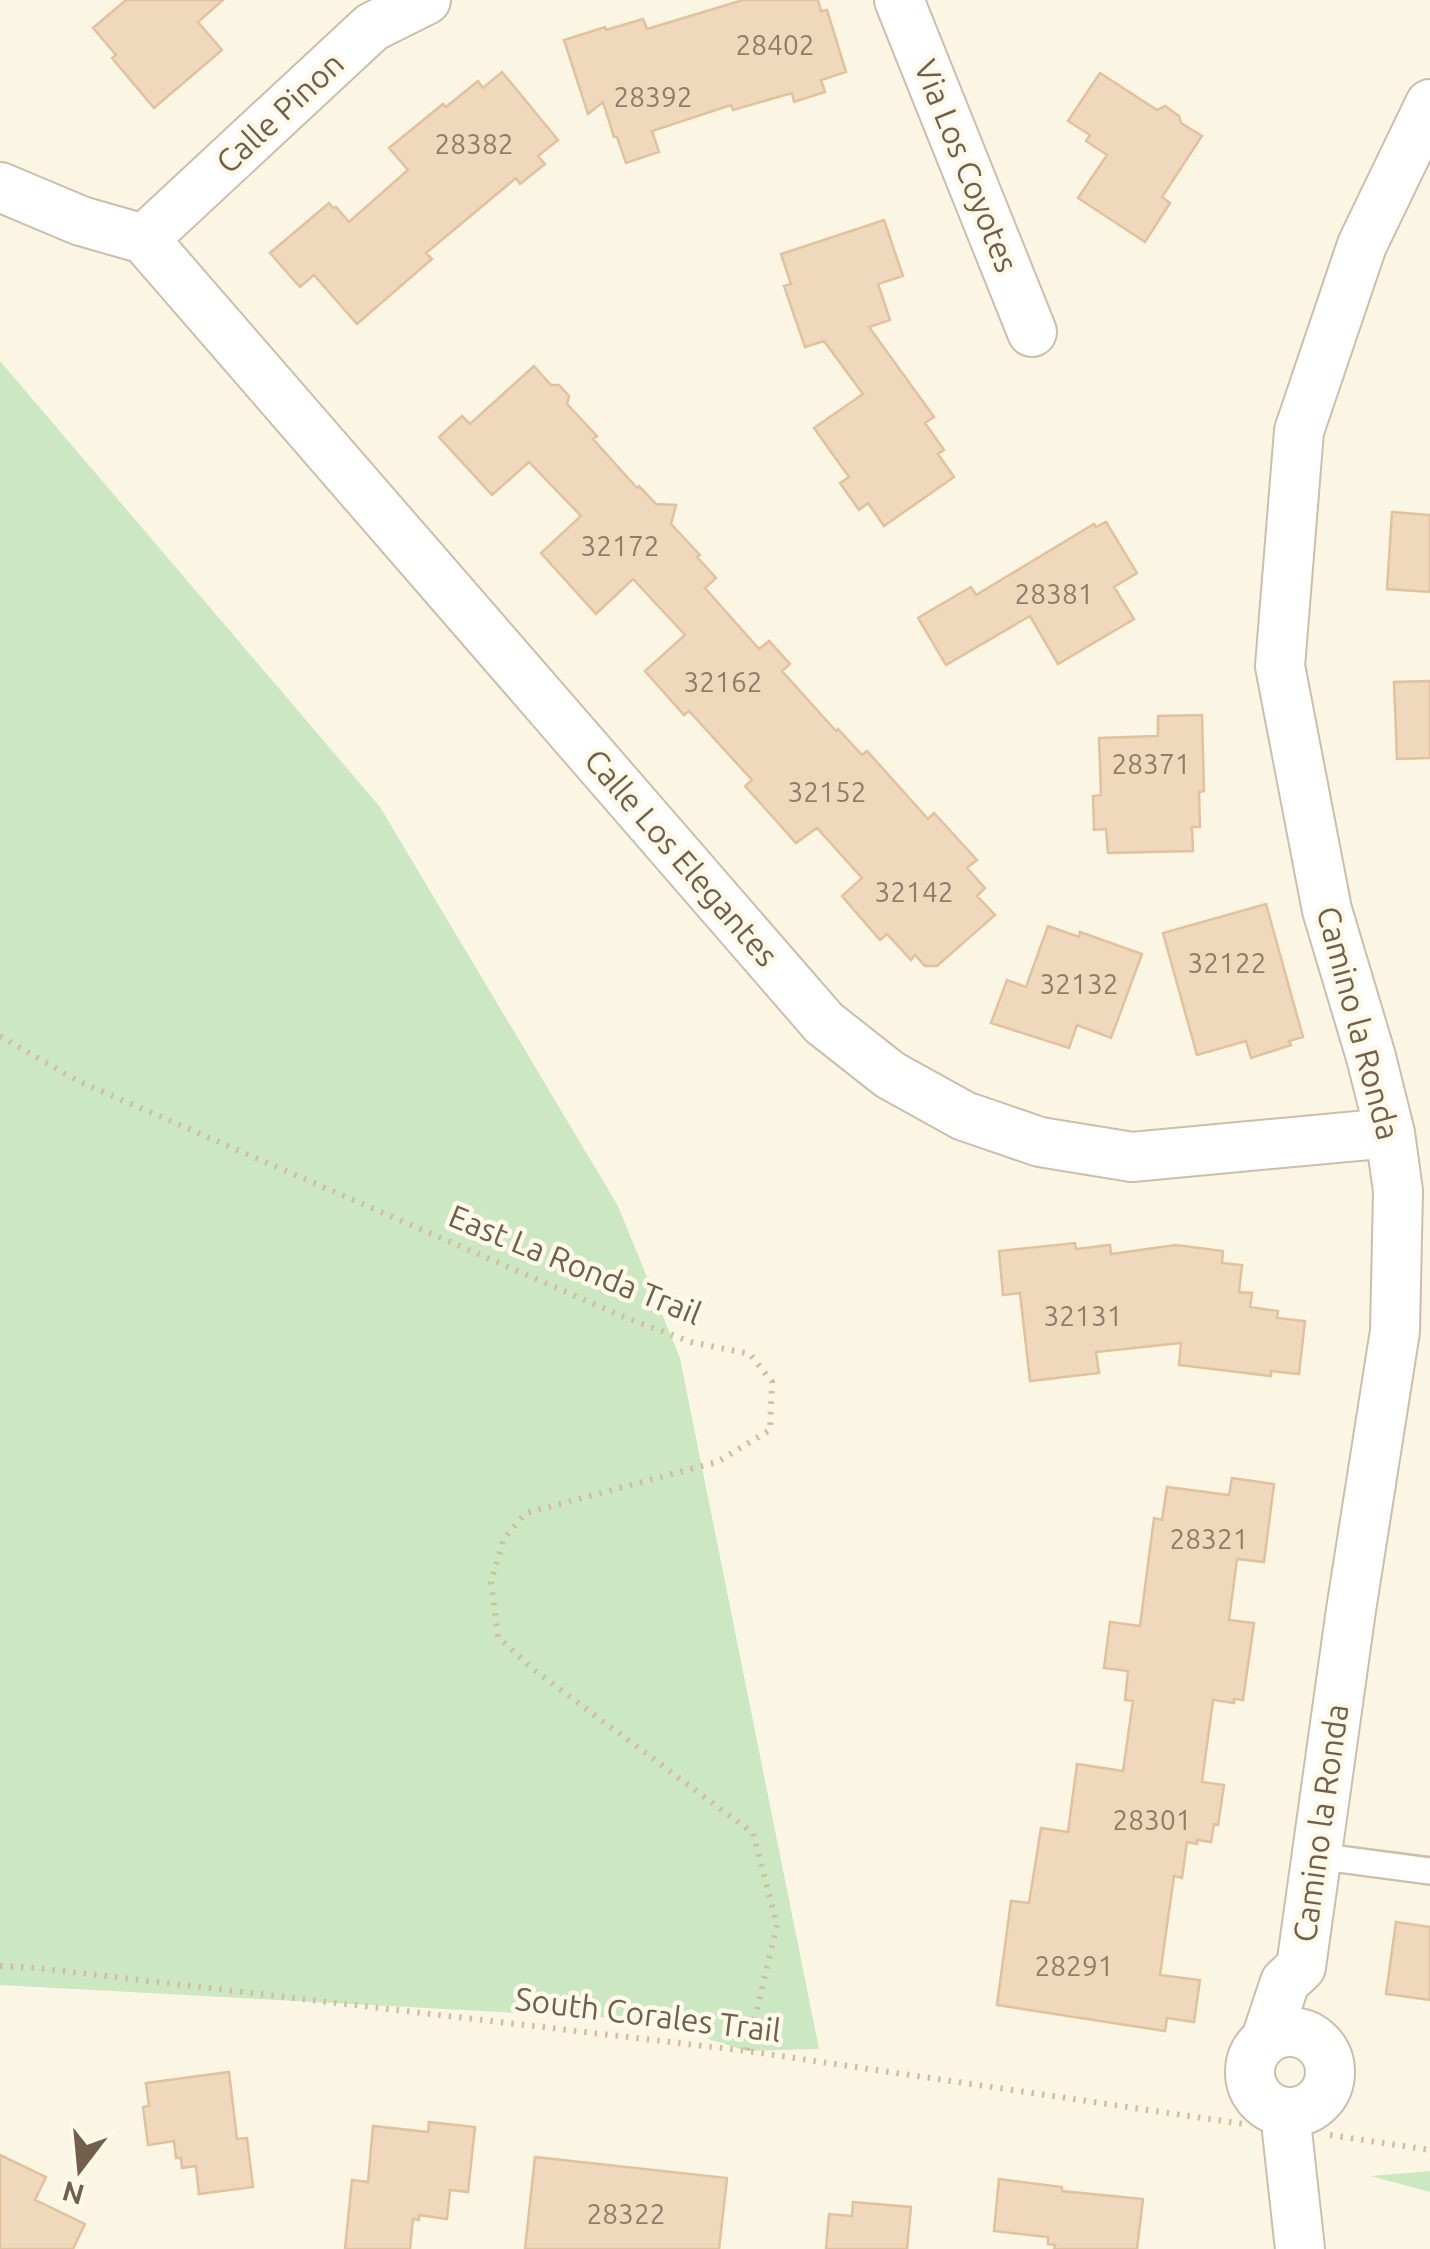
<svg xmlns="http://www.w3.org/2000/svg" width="1430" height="2249" viewBox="0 0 1430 2249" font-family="Ubuntu,sans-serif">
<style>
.green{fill:#cce8c2}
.building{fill:#efd8bc;stroke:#e1c29d;stroke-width:2.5}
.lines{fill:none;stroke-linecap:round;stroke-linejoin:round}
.lane-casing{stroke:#ccbeaa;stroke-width:30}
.street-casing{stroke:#ccbeaa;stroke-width:52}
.path{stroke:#d4bc9f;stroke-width:6;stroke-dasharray:2.5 8;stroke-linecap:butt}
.lane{stroke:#fff;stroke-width:25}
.street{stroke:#fff;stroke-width:48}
.labels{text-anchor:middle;stroke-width:9;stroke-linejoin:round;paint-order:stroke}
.number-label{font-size:28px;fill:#917d66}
.street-label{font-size:32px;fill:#725f4a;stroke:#fef9e9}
</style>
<rect width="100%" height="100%" fill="#fbf5e3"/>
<path class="green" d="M0,361L380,807L618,1206L680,1358L819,2049L747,2051L648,2020L0,1985Z
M1430,2171V2192L1371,2176Z"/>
<path class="building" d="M126,0H223L198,22L222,50L154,108L112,58L116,55L93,28Z
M743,0H818L821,11L827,10L846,72L821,80L825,92L794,102L792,93L733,110L731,105L652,131L659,152L626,163L617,137H614L603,102L588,114L564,40L605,27L606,30L643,19L647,29Z
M502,72L558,140L538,156L545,164L520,184L516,178L426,253L432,259L357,324L314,275L300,287L270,253L329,203L333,208L336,207L349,222L408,170L389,148L443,104L446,107L478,81L483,88Z
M1100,73L1157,110L1165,106L1179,116L1181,123L1202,136L1162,197L1170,203L1145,242L1078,198L1107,155L1086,141L1090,135L1068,121Z
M884,220L903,276L878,284L890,320L869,327L934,417L925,423L944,450L938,454L954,477L884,526L868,503L859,510L840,483L849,477L814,428L863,394L824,341L805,347L784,286L791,284L781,254Z
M534,366L551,385H559L569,396L567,404L597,436L593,439L637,488L639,486L656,504L676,505L671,524L700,555L697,557L716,578L705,588L759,649L769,641L790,664L782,671L836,731L838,729L862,755L867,751L928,819L934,813L977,860L967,868L985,888L977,896L995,915L937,966H925L915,955L911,960L887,934L880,940L842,896L862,878L817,828L796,843L745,786L752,780L689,711L684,715L645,671L685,635L633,579L596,614L541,553L581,516L529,462L492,495L439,437L462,416L470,424Z
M1392,512L1430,515V592L1387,589Z
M1106,522L1137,573L1114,587L1134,619L1058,664L1030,616L946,665L918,618L971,587L976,595L1094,524L1096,527Z
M1430,681V758L1397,759L1394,682Z
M1202,715L1204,791L1199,792L1200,827H1192L1193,851L1108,853L1106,829L1094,830L1093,796L1101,795L1099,738L1158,736V716Z
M1266,904L1303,1037L1289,1041L1291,1045L1251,1058L1246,1041L1197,1055L1163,933Z
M1048,926L1079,937L1080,932L1142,954L1111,1038L1077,1025L1069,1048L991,1023L1007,980L1026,987Z
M1075,1243L1076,1249L1110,1245L1111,1254L1176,1245L1223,1251L1222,1263L1242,1265L1239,1292L1252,1293L1250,1307L1278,1311L1277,1318L1305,1321L1299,1374L1271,1371V1376L1179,1365L1181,1343L1096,1352L1099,1373L1030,1381L1020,1293L1003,1295L999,1251Z
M1232,1478L1274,1484L1264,1562L1237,1559L1229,1620L1254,1623L1243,1700L1234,1699V1703L1213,1700L1202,1782L1224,1785L1218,1825L1214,1824L1211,1842L1197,1840V1844L1187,1842L1182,1878L1174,1876L1160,1975L1200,1980L1194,2022L1167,2018L1165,2031L997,2005L1011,1901L1029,1903L1041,1828L1068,1832L1077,1764L1123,1771L1133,1701L1125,1700L1128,1671L1104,1668L1110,1622L1140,1626L1154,1518L1162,1520L1167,1487L1229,1495Z
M1396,1922L1430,1927V2000L1386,1994Z
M229,2072L237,2139L247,2138L253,2187L199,2194L196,2166L182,2168L181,2158H176L174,2141L148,2145L143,2107L149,2106L146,2083Z
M429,2122L475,2127L468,2192L450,2190L447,2219L419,2215V2220L413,2219L410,2249H345L352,2180L368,2182L373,2126L428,2132Z
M0,2155L46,2177L35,2200L85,2224L73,2249H0Z
M535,2157L727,2178L719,2249H525Z
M999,2179L1062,2187V2191L1143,2199L1137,2249H1054L1055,2245L1048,2244V2237L994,2231Z
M853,2202L911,2207L907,2249H826L829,2214L852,2216Z"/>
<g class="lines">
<g class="lane-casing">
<path id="lane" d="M1316,1856L1430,1871"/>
</g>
<g class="street-casing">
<path id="street" d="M899,0L1032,332
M0,187L81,221L144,239
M144,239L824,1023L890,1075L964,1116L1040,1142L1132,1157L1390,1133
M144,239L372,27L426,0
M1250 2072a40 40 0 1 1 80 0a40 40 0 1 1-80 0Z
M1266,2039L1285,1982L1301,1967L1351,1610L1395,1331L1398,1191L1390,1133L1371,1057L1327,910L1280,666L1299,431L1362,245L1430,104
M1289,2113L1287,2131L1300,2249"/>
</g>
<path class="path" d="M0,1036L78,1081L624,1317L691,1342L750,1354L772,1382L770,1430L717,1462L526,1513L504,1538L491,1582L498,1637L534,1670L753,1833L777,1925L747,2051
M0,1966L38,1968L747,2051L1243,2124
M1330,2135L1430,2150"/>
<use href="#lane" class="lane"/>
<use href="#street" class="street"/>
</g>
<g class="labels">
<g class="number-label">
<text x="775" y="55">28402</text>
<text x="653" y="107">28392</text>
<text x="474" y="154">28382</text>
<text x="620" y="556">32172</text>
<text x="1054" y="604">28381</text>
<text x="723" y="692">32162</text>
<text x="1151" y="774">28371</text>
<text x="827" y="802">32152</text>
<text x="914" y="902">32142</text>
<text x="1227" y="973">32122</text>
<text x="1079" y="994">32132</text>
<text x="1083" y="1326">32131</text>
<text x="1209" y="1549">28321</text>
<text x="1152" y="1830">28301</text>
<text x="1074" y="1976">28291</text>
<text x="626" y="2224">28322</text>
</g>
<g class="street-label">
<text transform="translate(280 113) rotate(-43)" y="11">Calle Pinon</text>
<text transform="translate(966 166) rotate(68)" y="11">Via Los Coyotes</text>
<text transform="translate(681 858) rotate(49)" y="11">Calle Los Elegantes</text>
<text transform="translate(1358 1023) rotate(75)" y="11">Camino la Ronda</text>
<text transform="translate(575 1265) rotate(22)" y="11">East La Ronda Trail</text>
<text transform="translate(1321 1823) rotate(-82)" y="11">Camino la Ronda</text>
<text transform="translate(648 2015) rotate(7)" y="11">South Corales Trail</text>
</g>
</g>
<g transform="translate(80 2169) rotate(196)" stroke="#fef9e9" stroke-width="8" paint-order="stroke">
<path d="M0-8L18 38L0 25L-18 38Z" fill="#725f4a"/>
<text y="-15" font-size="28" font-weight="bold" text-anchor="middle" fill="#725f4a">N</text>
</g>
</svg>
